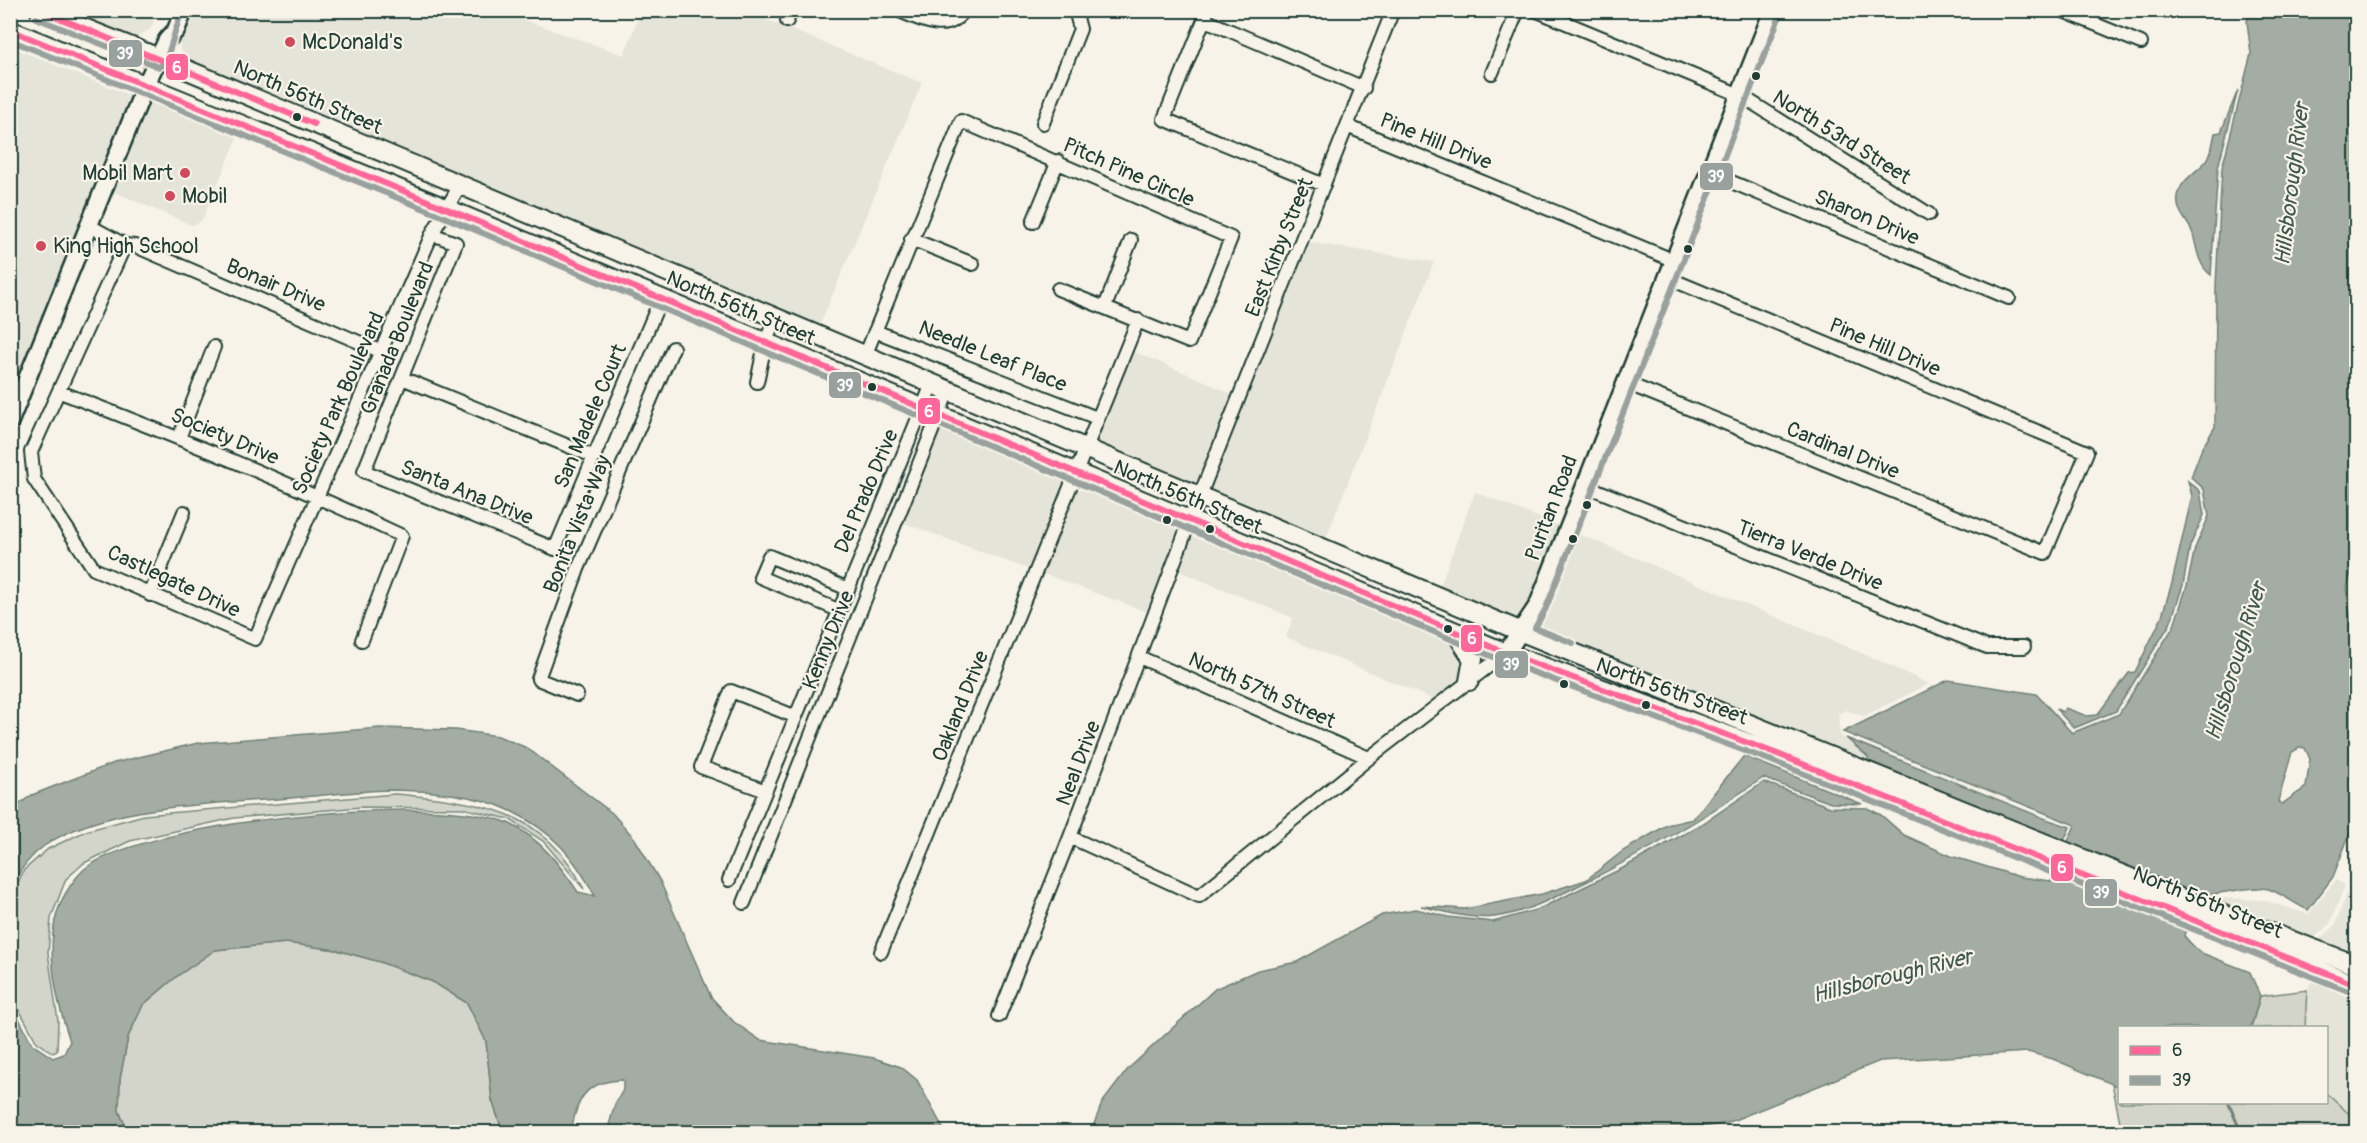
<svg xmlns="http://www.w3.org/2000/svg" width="2367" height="1143" viewBox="0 0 2367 1143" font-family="Pangolin,sans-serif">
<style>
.built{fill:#e5e4d9}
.green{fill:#d3d5ca;stroke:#79897f;stroke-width:1.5}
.water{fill:#a4ada3;stroke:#6f8077;stroke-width:1.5;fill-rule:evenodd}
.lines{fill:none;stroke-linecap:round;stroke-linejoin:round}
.stream{stroke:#6f8077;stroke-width:3}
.street-casing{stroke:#1f3d34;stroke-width:16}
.secondary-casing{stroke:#1f3d34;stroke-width:21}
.primary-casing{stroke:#1f3d34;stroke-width:22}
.street{stroke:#f7f3e8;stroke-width:12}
.secondary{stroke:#f7f3e8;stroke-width:16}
.primary{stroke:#f7f3e8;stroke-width:18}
.bus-1-casing{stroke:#f7f3e8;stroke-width:10}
.bus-2-casing{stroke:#f7f3e8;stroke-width:10}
.bus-1{stroke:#f69;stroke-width:6}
.bus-2{stroke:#98a19e;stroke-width:6}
.poi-dot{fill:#d1495b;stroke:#f7f3e8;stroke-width:2}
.bus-dot{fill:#1f3d34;stroke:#f7f3e8;stroke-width:2}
.labels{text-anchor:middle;stroke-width:4.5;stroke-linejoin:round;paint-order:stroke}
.poi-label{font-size:21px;fill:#1f3d34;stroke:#f7f3e8;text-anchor:start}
.street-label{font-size:21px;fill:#1f3d34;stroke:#f7f3e8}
.water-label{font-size:22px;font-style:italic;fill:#405950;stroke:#f7f3e8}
.line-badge{stroke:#f7f3e8;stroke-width:2}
.badge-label{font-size:16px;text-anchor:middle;font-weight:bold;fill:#fff}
</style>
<rect width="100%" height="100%" fill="#f7f3e8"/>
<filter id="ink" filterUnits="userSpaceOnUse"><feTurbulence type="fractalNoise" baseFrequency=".0167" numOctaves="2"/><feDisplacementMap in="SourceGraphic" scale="12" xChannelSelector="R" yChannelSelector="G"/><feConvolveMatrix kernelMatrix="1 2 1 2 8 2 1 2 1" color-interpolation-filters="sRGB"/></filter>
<g filter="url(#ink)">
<path class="built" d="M495,10L624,55L641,11H746L922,83L819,327L183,58L178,40L189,11Z
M69,11H158L150,29L135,38Z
M11,47L131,96L11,396Z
M146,99L238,137L202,220L197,224L191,225L110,190Z
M1307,242L1434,262L1325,541L1208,491Z
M1132,351L1207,382L1234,396L1198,487L1094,443Z
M940,426L1068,478L1030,570L902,522Z
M1078,482L1182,525L1150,613L1041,573Z
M1475,492L1562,527L1533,603L1521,623L1439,588Z
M1192,530L1453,637L1464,651L1466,674L1435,700L1286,637L1293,618L1177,570Z
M1572,531L1878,660L1929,684L1864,716L1846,710L1838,714L1840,735L1857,747L1868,757V761L1811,742L1531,627Z
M2336,880L2345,885L2330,924L2312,940L2205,900L2226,898L2263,900L2308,914Z
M2350,886L2356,888V957L2315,943L2334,927Z
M2312,980L2356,999V1120L2327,1094L2326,1028H2305L2307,990Z"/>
<path class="green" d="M395,794C476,801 545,808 584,889L543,841L509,819L462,808L361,807L234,818L130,841L84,863L66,879L51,918L48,953L58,1021L57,1051L53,1053L36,1041L10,992L11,898L24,870L48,849L86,831L144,815Z
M286,943L337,950L380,962L433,982L467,1003L486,1041L492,1100L503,1132H128L119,1111L120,1079L128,1037L143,1005L176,977L215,950Z
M2307,990L2305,1027L2251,1028L2260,996Z
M2112,1083L2119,1087L2120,1102H2326L2327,1094L2356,1120V1132H2122Z"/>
<path class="water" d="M2252,11H2356V564L2352,569L2347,587L2356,674L2354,809L2350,833L2333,877L2308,910C2295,904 2284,895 2271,890C2257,884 2219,894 2201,896L2184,936L2199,952L2250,972L2260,996L2251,1027L2120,1028L2119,1087L2053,1059L2028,1052L1880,1061L1727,1123L1673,1132H1091L1102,1103L1128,1069L1215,989L1258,970L1297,962L1382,915L1416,909L1448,917L1493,922L1539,909L1623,868L1702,824L1764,782L1830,807L1867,808L1881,815L1904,835L1951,856L2020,877L2051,881L2075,825L1843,732L1948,680L2036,694L2072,733L2119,714L2174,626L2187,586L2195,548L2209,516L2204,489L2191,477L2202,448L2215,427L2216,286L2222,168L2251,54L2247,21ZM2299,748H2305L2310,759L2306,787L2282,804L2278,801L2292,752Z
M2238,90L2218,167L2211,275C2198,265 2197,249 2193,234C2190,224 2179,214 2178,205C2175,181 2195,175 2207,160C2212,154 2213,141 2215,133L2221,132Z
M2188,481L2200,491L2204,515L2190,546L2183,585L2170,624L2116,711L2074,728L2056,709L2063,712L2065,708L2087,716L2097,715L2129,673L2135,672L2161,619L2172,583L2192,496Z
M380,728L456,730L498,736L527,748L612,813L635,839L660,881L711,997L734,1022L760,1040L874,1058L901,1067L917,1080L945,1132H607L615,1104L623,1090V1080C588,1081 578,1095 572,1127L577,1132H503L492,1100L486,1041L467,1003L433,982L380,962L337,950L286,943L215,950L176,977L143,1005L128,1037L120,1079L119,1111L128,1132H11V1003L32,1044L53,1058L64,1054L70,1041C55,997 40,934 67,891C71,884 80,872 87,867C151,821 437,792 508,823C539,837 560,865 578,892L595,896C574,856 552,831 511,811C476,794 433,791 395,790C361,790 325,796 291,798C219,804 106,803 44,846C29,857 19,871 11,887V810L32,795L114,763L198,743Z
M1846,738L2046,819L2070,827L2063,843V840L1868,761V757Z
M1744,756L1862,804L1831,803L1763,778C1705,817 1646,852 1584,883C1555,897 1526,913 1494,917C1471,920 1443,911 1421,906L1465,909L1542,894L1586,880L1623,851L1667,825L1693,819Z"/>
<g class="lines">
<path class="stream" d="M2228,1102L2241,1132"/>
<g class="street-casing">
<path id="street" d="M897,10C920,19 947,36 964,10
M1208,10L1164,119L1324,185
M1535,10L1740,95L1929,214
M2061,10L2141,43
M1205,20L1364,88
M787,21L791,10
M1492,73L1518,10
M1043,123L1080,29L1075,10
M1349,127L1675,261
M1710,173L2009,298
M1033,222L1058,161
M90,226L125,245L135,246L382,352
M432,234L456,243L364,471L555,549L661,298
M911,239L973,264
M125,245L31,452L34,479L94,569L255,639L432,234L460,185
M1105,307L1131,240
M875,331L1097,418
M865,356L961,121L1231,238L1189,342L1058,289
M402,378L595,457
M757,382L765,344L775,318
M1626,383L2045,553L2087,452L1668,278
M60,392C176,436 290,483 402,536L362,640
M179,438L214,347
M1584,485L1987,647H2024
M150,595L184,512
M838,610L760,577L769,556L846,588
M1139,657L1369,758
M577,695L538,679L578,569L673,348
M763,790L701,767L731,691L794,716
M1070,837L1199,896L1369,758L1506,653
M729,880L932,384
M744,903L948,391
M881,952L1138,320
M999,1016L1070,837L1189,523L1393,10"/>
</g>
<g class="secondary-casing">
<path id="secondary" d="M10,421L146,84L167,40L176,30L184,10
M1506,653L1538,605L1773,10"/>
</g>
<g class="primary-casing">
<path id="primary" d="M39,10L159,58L1522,632L2200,906L2356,965
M10,30L445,208L1506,653L1775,753L2356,985
M1456,633L1473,659L1469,681"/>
</g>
<use href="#street" class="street"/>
<use href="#secondary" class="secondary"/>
<use href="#primary" class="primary"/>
<g class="bus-1-casing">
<path id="bus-1" d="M40,10L314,124
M10,30L445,208L1506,653L1775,753L2356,985"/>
</g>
<g class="bus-2-casing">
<path id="bus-2" d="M36,18L159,67L165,64L181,13
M10,40L442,216L1503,661L1772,761L2353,993
M1573,643L1535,628L1546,608L1781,13"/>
</g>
<use href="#bus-1" class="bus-1"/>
<use href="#bus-2" class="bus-2"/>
</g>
</g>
<g class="poi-dot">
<circle cx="290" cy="42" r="6"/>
<circle cx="185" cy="173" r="6"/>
<circle cx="170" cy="196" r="6"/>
<circle cx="41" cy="246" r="6"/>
</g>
<g class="bus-dot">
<circle cx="1756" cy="76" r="5"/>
<circle cx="297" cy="117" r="5"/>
<circle cx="1688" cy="249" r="5"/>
<circle cx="872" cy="387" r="5"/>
<circle cx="1587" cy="505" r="5"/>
<circle cx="1167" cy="520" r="5"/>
<circle cx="1210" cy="529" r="5"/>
<circle cx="1573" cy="539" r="5"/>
<circle cx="1448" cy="629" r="5"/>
<circle cx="1564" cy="684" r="5"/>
<circle cx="1646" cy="705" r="5"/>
</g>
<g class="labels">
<g class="poi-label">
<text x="302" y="49">McDonald's</text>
<text x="173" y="180" text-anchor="end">Mobil Mart</text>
<text x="182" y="203">Mobil</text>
<text x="53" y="253">King High School</text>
</g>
<g class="street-label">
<text transform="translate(308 97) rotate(23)" y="7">North 56th Street</text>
<text transform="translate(1842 137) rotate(32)" y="7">North 53rd Street</text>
<text transform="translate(1436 141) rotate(22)" y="7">Pine Hill Drive</text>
<text transform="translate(1129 172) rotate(24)" y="7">Pitch Pine Circle</text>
<text transform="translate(1867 217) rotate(23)" y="7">Sharon Drive</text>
<text transform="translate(1279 247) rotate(-68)" y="7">East Kirby Street</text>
<text transform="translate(276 285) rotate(23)" y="7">Bonair Drive</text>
<text transform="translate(741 308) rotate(23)" y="7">North 56th Street</text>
<text transform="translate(397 338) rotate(-68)" y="7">Granada Boulevard</text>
<text transform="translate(1885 347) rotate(23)" y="7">Pine Hill Drive</text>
<text transform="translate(993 356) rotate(22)" y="7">Needle Leaf Place</text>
<text transform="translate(338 403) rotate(-66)" y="7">Society Park Boulevard</text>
<text transform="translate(590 416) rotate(-67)" y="7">San Madele Court</text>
<text transform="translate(225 436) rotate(23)" y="7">Society Drive</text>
<text transform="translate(1843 450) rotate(22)" y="7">Cardinal Drive</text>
<text transform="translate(866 491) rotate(-67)" y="7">Del Prado Drive</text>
<text transform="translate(467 492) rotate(22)" y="7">Santa Ana Drive</text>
<text transform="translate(1188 497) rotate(23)" y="7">North 56th Street</text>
<text transform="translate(1551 508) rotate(-69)" y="7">Puritan Road</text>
<text transform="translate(577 524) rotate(-68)" y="7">Bonita Vista Way</text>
<text transform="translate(1810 555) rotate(22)" y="7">Tierra Verde Drive</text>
<text transform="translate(174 581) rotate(25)" y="7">Castlegate Drive</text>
<text transform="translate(828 640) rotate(-68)" y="7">Kenny Drive</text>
<text transform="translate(1262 690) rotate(24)" y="7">North 57th Street</text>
<text transform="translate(1672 691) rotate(20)" y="7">North 56th Street</text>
<text transform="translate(960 706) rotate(-68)" y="7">Oakland Drive</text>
<text transform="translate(1078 763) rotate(-69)" y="7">Neal Drive</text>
<text transform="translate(2208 902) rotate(22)" y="7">North 56th Street</text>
</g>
<g class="water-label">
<text transform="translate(2291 184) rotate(-83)" y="8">Hillsborough River</text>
<text transform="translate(2235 661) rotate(-73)" y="8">Hillsborough River</text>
<text transform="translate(1892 975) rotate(-14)" y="8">Hillsborough River</text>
</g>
</g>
<g class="line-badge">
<rect x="108" y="39" width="35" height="29" rx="6" fill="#98a19e"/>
<rect x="165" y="53" width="24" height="28" rx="6" fill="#f69"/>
<rect x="1699" y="162" width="35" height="29" rx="6" fill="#98a19e"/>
<rect x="828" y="371" width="34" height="28" rx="6" fill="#98a19e"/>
<rect x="917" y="397" width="24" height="28" rx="6" fill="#f69"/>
<rect x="1460" y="624" width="23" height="29" rx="6" fill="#f69"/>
<rect x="1494" y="650" width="35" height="29" rx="6" fill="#98a19e"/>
<rect x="2050" y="853" width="24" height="29" rx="6" fill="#f69"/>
<rect x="2084" y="878" width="34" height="29" rx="6" fill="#98a19e"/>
</g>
<g class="badge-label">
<text x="125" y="59">39</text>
<text x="177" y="73">6</text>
<text x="1716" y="182">39</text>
<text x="845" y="391">39</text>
<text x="929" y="417">6</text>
<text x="1472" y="644">6</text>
<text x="1511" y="670">39</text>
<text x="2062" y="873">6</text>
<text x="2101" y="898">39</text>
</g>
<rect width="2367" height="1143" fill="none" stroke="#f7f3e8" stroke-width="36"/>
<rect x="18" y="18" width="2331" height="1107" fill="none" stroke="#1f3d34" stroke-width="2" filter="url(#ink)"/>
<rect x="2118" y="1026" width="210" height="78" fill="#f7f3e8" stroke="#a1aaa0" stroke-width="1.5"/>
<rect x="2130" y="1046" width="30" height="9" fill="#ff6699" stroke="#a1aaa0" stroke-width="1.5"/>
<text x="2172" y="1056" font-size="18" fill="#1f3d34">6</text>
<rect x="2130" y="1076" width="30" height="9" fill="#98a19e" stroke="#a1aaa0" stroke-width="1.5"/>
<text x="2172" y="1086" font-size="18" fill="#1f3d34">39</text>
</svg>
